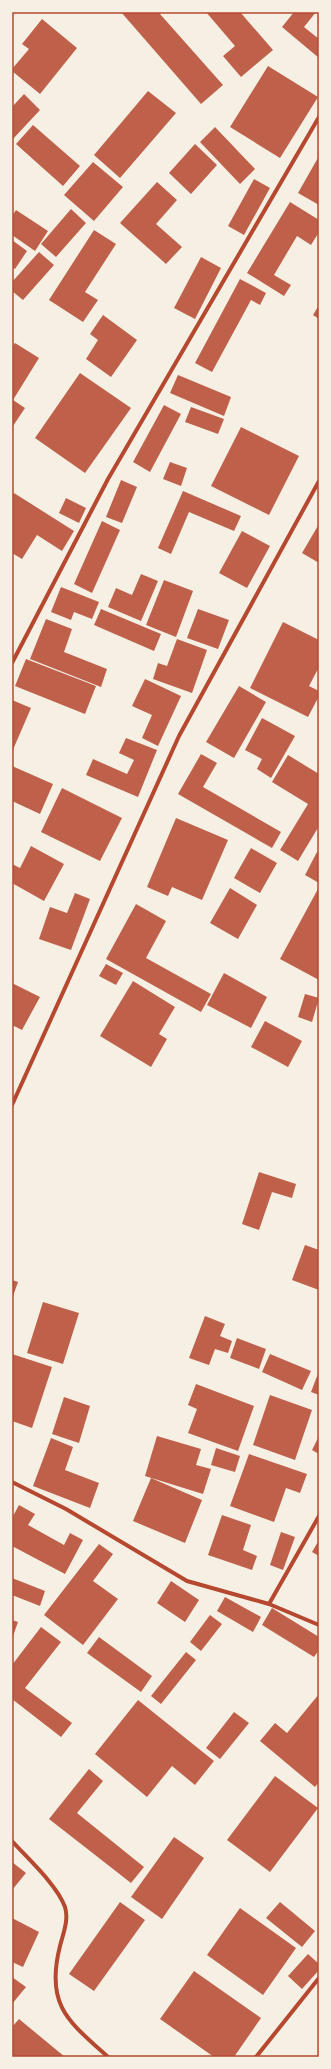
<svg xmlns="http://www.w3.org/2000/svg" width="331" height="2069" viewBox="0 0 331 2069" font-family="'Public Sans',sans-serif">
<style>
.building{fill:#bf614a}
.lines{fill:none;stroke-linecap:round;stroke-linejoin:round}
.minor{stroke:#b5482f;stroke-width:4}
.neatline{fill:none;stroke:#b5482f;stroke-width:1.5}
</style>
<rect width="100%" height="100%" fill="#f6efe4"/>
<path class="building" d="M121,12H162L160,14L223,85L201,104Z
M206,12H240L273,50L241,77L223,56L235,46Z
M294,12H316L304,27L319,39V58L282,27Z
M42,19L77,48L40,94L12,71V69L29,49L22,44Z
M268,66L318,97L280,158L230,127Z
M148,91L176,113L120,178L94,155Z
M24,94L40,110L12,140V107Z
M33,125L80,166L63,186L16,144Z
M215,127L255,169L240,184L200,142Z
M195,144L217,165L191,194L169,173Z
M319,156V205L298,193Z
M93,162L123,187L94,221L64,195Z
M254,179L270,188L244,235L228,226Z
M157,182L177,200L156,224L182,247L166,264L120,223Z
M290,202L319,220V232L311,245L297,236L274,275L291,285L284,296L247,273Z
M71,209L86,223L56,257L41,244Z
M16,210L48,231L35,251L12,235V216Z
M94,230L116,244L85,292L98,300L83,322L49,300Z
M12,240L27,251L15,269L12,267Z
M39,252L54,265L23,300L12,291V282Z
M201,257L221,268L195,319L174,308Z
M240,279L266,293L260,305L251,300L212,372L195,363Z
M319,305V319L313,315Z
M103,315L137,340L111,377L86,359L98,340L90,334Z
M15,343L39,358L13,400L25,408L13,426L12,347Z
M80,373L131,408L85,473L35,438Z
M178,375L231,397L224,416L170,393Z
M164,405L181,414L150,472L133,462Z
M191,407L224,419L218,434L185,422Z
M241,427L299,456L269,515L211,486Z
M170,462L187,468L181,486L163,479Z
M121,480L137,487L122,523L106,517Z
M183,491L241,516L234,531L189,512L171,554L158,548Z
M14,493L74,531L62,551L37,535L22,559L12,553V496Z
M66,498L86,508L79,523L59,513Z
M102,521L120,530L92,593L74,584Z
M319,524V563L302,553Z
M242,531L270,546L247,588L219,573Z
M141,574L158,581L141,621L108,607L116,588L132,595Z
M164,580L193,591L176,637L146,625Z
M61,587L99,602L92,619L74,612L71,620L51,612Z
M101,609L161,634L154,651L94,625Z
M198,609L229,620L218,649L187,638Z
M46,619L72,629L64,652L107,669L101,687L30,659Z
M283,622L319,640V667L309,686L319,691V696L308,717L250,688Z
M177,639L207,650L192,693L153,679L158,663L167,666Z
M26,659L96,686L85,714L15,686Z
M145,679L181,696L158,746L142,738L152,715L132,706Z
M239,686L266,702L234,758L206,742Z
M12,700L31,708L12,752Z
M262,718L295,736L271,778L257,769L262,759L245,750Z
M126,738L157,750L138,797L86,775L93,759L127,774L134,760L119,753Z
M201,754L217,763L203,787L281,832L272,848L178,794Z
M288,755L319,774V826L298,861L280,850L308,804L272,782Z
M12,766L53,784L40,814L12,801Z
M62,788L122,818L100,861L41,832Z
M176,818L228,840L202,900L172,887L168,896L147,887Z
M31,846L64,864L44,901L12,883V864L20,868Z
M251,848L277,863L260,893L234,878Z
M317,852L319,853V883L305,875Z
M319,887V980L280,959Z
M230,888L257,905L238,939L210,923Z
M75,893L90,899L71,950L39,939L50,907L67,913Z
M136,904L166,921L146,958L211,994L201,1012L106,959Z
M106,964L123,973L116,985L99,976Z
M224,973L267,997L251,1028L207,1005Z
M133,981L175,1007L159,1034L167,1039L151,1067L100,1036Z
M12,983L40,997L22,1030L12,1025Z
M305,994L319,998L312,1022L298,1017Z
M265,1021L302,1041L288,1067L251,1047Z
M259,1172L296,1184L292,1198L272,1192L259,1230L242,1224Z
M305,1245L319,1250V1290L292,1280Z
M12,1280L18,1282L12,1299Z
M43,1302L79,1313L63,1364L27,1353Z
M205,1316L225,1324L220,1336L232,1341L228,1353L215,1349L209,1365L189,1358Z
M237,1338L266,1349L259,1369L230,1358Z
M12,1354L52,1367L32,1428L12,1421Z
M270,1354L311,1371L302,1390L262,1372Z
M319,1371V1395L311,1392Z
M196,1384L254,1406L238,1451L188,1433L197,1409L188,1405Z
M270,1395L312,1410L295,1460L253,1445Z
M64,1397L90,1406L79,1443L52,1434Z
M157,1436L201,1449L196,1465L211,1469L203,1494L145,1476Z
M319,1436V1454L312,1450Z
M51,1438L73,1447L65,1470L99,1483L90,1508L33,1486Z
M216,1448L240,1456L235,1472L211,1465Z
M249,1454L307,1474L300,1493L286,1488L274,1522L230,1506Z
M151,1478L202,1500L185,1543L133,1521Z
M19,1505L35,1514L28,1525L64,1545L70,1533L83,1540L65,1574L12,1546V1518Z
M222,1515L251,1525L243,1550L257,1556L252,1570L208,1555Z
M281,1532L295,1537L283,1570L270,1565Z
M319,1540V1556L312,1552Z
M99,1544L113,1554L93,1581L118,1599L83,1645L44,1615Z
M12,1578L45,1591L40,1606L12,1595Z
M171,1581L199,1600L185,1622L157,1603Z
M225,1597L261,1617L253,1632L217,1611Z
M272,1608L319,1637V1650L314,1657L262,1625Z
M210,1615L222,1624L201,1651L190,1642Z
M12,1620L18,1622L12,1639Z
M41,1627L61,1642L25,1688L72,1723L61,1737L12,1699V1665Z
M99,1637L152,1676L141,1692L87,1653Z
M186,1652L196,1660L161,1704L151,1696Z
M319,1694V1782L315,1787L260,1741L275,1723L287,1733Z
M138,1700L214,1761L195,1785L172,1766L147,1797L95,1754Z
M234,1712L249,1723L220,1759L206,1748Z
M89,1769L103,1781L77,1813L144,1867L131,1883L49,1819Z
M275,1776L318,1808L270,1872L227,1840Z
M174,1837L204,1858L162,1919L131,1897Z
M12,1862L26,1873L12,1890Z
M120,1902L145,1920L94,1991L69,1974Z
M280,1902L315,1931L302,1947L266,1918Z
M240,1908L296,1948L263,1995L207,1955Z
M12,1918L39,1932L23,1967L12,1962Z
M308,1954L319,1964V1970L302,1989L288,1976Z
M194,1971L261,2018L234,2057H214L160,2019Z
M12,1977L26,1987L12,2004Z
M19,2019L65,2057H12V2027Z"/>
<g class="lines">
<path class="minor" d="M12,663L108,479L319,117
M12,1105L179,736L319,481
M12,1482L66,1509L187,1581L269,1604L319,1625
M269,1604L319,1516
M12,1841C29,1860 57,1885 65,1907C69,1920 63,1934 60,1946C45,2005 68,2021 108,2057
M256,2057L319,1978"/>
</g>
<rect width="331" height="2069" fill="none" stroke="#f6efe4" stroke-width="26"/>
<rect x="13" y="13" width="305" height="2043" class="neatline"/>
</svg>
